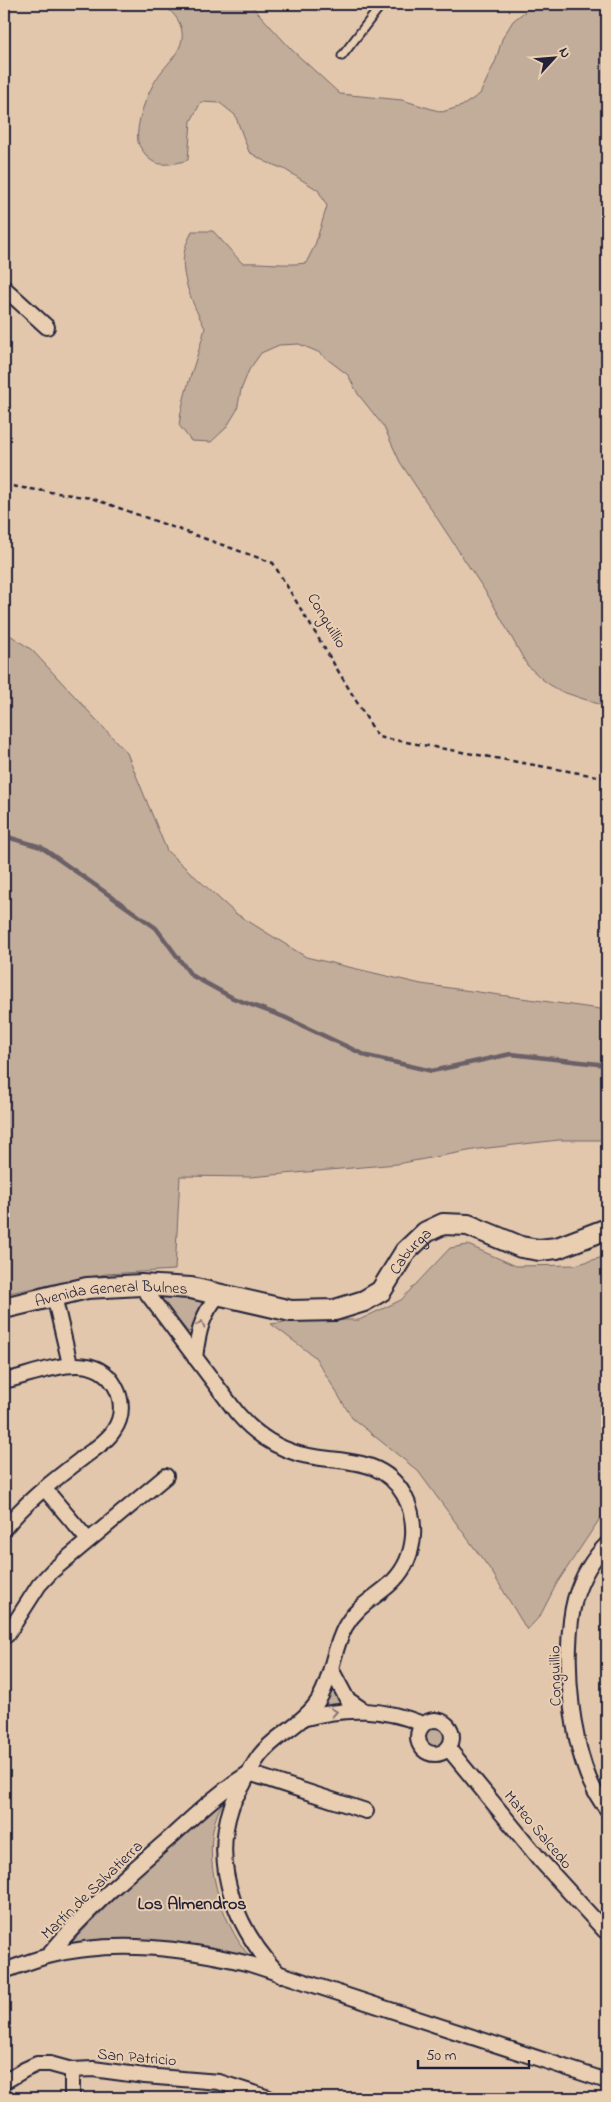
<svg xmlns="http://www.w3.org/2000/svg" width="611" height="2102" viewBox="0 0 611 2102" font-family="'Indie Flower',sans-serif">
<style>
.green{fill:#c2ac9a;stroke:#72676a}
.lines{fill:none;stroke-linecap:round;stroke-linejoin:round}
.stream{stroke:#6b6066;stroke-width:4.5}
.lane-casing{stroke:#22223b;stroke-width:11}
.street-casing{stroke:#22223b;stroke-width:18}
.secondary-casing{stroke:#22223b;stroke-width:24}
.path{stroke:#22223b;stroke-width:2.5;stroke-dasharray:5 4;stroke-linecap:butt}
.lane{stroke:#eaceb1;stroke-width:7}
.street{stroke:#eaceb1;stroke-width:14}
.secondary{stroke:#eaceb1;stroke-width:20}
.oneway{stroke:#867876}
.labels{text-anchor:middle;stroke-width:4;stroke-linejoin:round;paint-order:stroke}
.street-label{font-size:16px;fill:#22223b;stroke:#eaceb1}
.neighbourhood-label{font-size:18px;font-weight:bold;fill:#22223b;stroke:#eaceb1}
</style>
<rect width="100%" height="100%" fill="#e2c7ac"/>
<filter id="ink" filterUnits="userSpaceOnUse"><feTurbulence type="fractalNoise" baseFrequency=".02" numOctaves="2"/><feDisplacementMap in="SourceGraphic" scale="10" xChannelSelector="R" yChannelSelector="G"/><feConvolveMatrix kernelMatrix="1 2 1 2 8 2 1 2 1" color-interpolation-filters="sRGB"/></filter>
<g filter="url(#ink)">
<path class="green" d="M158,4H250L292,50L340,94L402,100L442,112L462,106L480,94L496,60L502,39L513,21L528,9L547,6L569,11L575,4H607V707L557,690L542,679L527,665L489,597L400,462L384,427L358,394L348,375L318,352L299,344L279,345L261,353L249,370L241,390L237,410L226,428L211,442L191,441L179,425C183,391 197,361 205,328C194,307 178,274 185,249C186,243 190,237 192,231H213L242,263C264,262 284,266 306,263L315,245L327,206L318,190L284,169L266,162L249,152L235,115L220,103L201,102L191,121L188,160C174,164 155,169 146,155C143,151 139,147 138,142C135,122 149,87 162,71C169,62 180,52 182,39C184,23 172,9 158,4Z
M4,631L32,650L127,753L167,851L235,913L306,957L421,984L607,1010V1140H559L479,1149L397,1164L250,1177L180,1176L175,1270L106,1274L4,1294Z
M468,1245L516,1266L575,1265L607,1256V1508L557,1583L540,1616L527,1630L492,1572L418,1471L352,1418L315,1357L271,1324L299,1320H359L401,1300L450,1248Z
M164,1297L201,1301L204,1306L197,1315L191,1331L188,1332L162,1300Z
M329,1691H332L341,1701L340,1704L327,1708L324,1704Z
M421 1737a14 14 0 1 1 28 0a14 14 0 1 1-28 0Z
M234,1786C229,1794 222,1803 218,1812C200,1856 221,1923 250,1957L63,1951L113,1900Z"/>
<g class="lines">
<path class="stream" d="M4,836L41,847L156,928L191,975L233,998L284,1017L367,1056L432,1071L511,1054L607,1065"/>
<g class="lane-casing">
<path id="lane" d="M342,56L382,4"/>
</g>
<g class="street-casing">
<path id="street" d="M4,288L47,327
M141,1285L237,1413C254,1433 274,1447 299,1454C337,1464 381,1454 404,1495C420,1525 415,1562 389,1585C373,1599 356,1607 345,1627C332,1651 332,1681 316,1704C301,1725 276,1735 260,1755C253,1764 248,1775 243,1785C239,1792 233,1800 231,1808C211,1868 238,1932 280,1975
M54,1296L70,1364
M195,1358C198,1333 202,1313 219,1295
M4,1381C38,1374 93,1346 115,1386C123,1400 123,1417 114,1430C107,1442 91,1451 80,1460C53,1481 25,1502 4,1529
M44,1488L88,1540
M607,1544C592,1559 581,1579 575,1599C561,1652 570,1768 607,1809
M7,1635L39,1585L52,1571L166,1476
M331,1669L347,1699L363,1710
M306,1718C347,1707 384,1708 423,1724
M418 1737a17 17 0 1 1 34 0a17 17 0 1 1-34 0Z
M448,1748L541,1861L605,1931
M48,1956C84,1912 129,1873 172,1836C197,1813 220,1791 249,1773L366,1811
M4,1971C18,1966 33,1960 48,1956C114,1939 184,1948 250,1964L607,2081
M4,2082L24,2070L37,2064H50L72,2070L93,2069L145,2076L219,2082L269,2098
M72,2098V2070"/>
</g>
<g class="secondary-casing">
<g id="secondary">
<path id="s1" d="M4,1308L87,1288L141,1285L191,1288L291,1311L335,1310L364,1301L381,1291L405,1252L426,1232L443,1224L468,1225L521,1247L539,1250L557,1248L607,1229"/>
</g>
</g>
<path class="path" d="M4,485L91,498L273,563L378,737L607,778"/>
<use href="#lane" class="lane"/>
<use href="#street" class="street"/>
<use href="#secondary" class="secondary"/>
</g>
<defs><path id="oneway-chevron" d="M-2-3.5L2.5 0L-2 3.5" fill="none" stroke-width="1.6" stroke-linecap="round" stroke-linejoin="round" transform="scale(1.25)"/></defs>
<g class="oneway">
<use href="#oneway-chevron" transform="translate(201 1324) rotate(-73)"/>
<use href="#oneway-chevron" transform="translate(334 1712) rotate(-8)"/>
</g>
</g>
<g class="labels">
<g class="street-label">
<text transform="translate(328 620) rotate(59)" y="6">Conguillio</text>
<text dy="6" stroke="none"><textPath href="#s1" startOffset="436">Caburga</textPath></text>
<text dy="6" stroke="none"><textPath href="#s1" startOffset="109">Avenida General Bulnes</textPath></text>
<text transform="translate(554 1676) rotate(-91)" y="6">Conguillio</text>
<text transform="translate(539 1829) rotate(50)" y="6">Mateo Salcedo</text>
<text transform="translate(91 1889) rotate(-44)" y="6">Martín de Salvatierra</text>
<text transform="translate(137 2056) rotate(5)" y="6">San Patricio</text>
</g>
<g class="neighbourhood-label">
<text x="192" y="1909">Los Almendros</text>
</g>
</g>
<rect width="611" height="2102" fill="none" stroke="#eaceb1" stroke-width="20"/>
<rect x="10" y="10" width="591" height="2082" fill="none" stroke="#22223b" stroke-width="2" filter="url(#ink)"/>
<g transform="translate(554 58) rotate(64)" stroke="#eaceb1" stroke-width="4" paint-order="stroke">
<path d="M0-4L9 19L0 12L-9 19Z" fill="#22223b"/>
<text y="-8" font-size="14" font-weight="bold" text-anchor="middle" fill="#22223b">N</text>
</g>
<path d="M418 2060v8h111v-8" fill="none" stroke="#22223b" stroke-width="2.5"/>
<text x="426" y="2060" font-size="15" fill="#22223b" stroke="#eaceb1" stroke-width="4" paint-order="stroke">50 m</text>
</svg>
